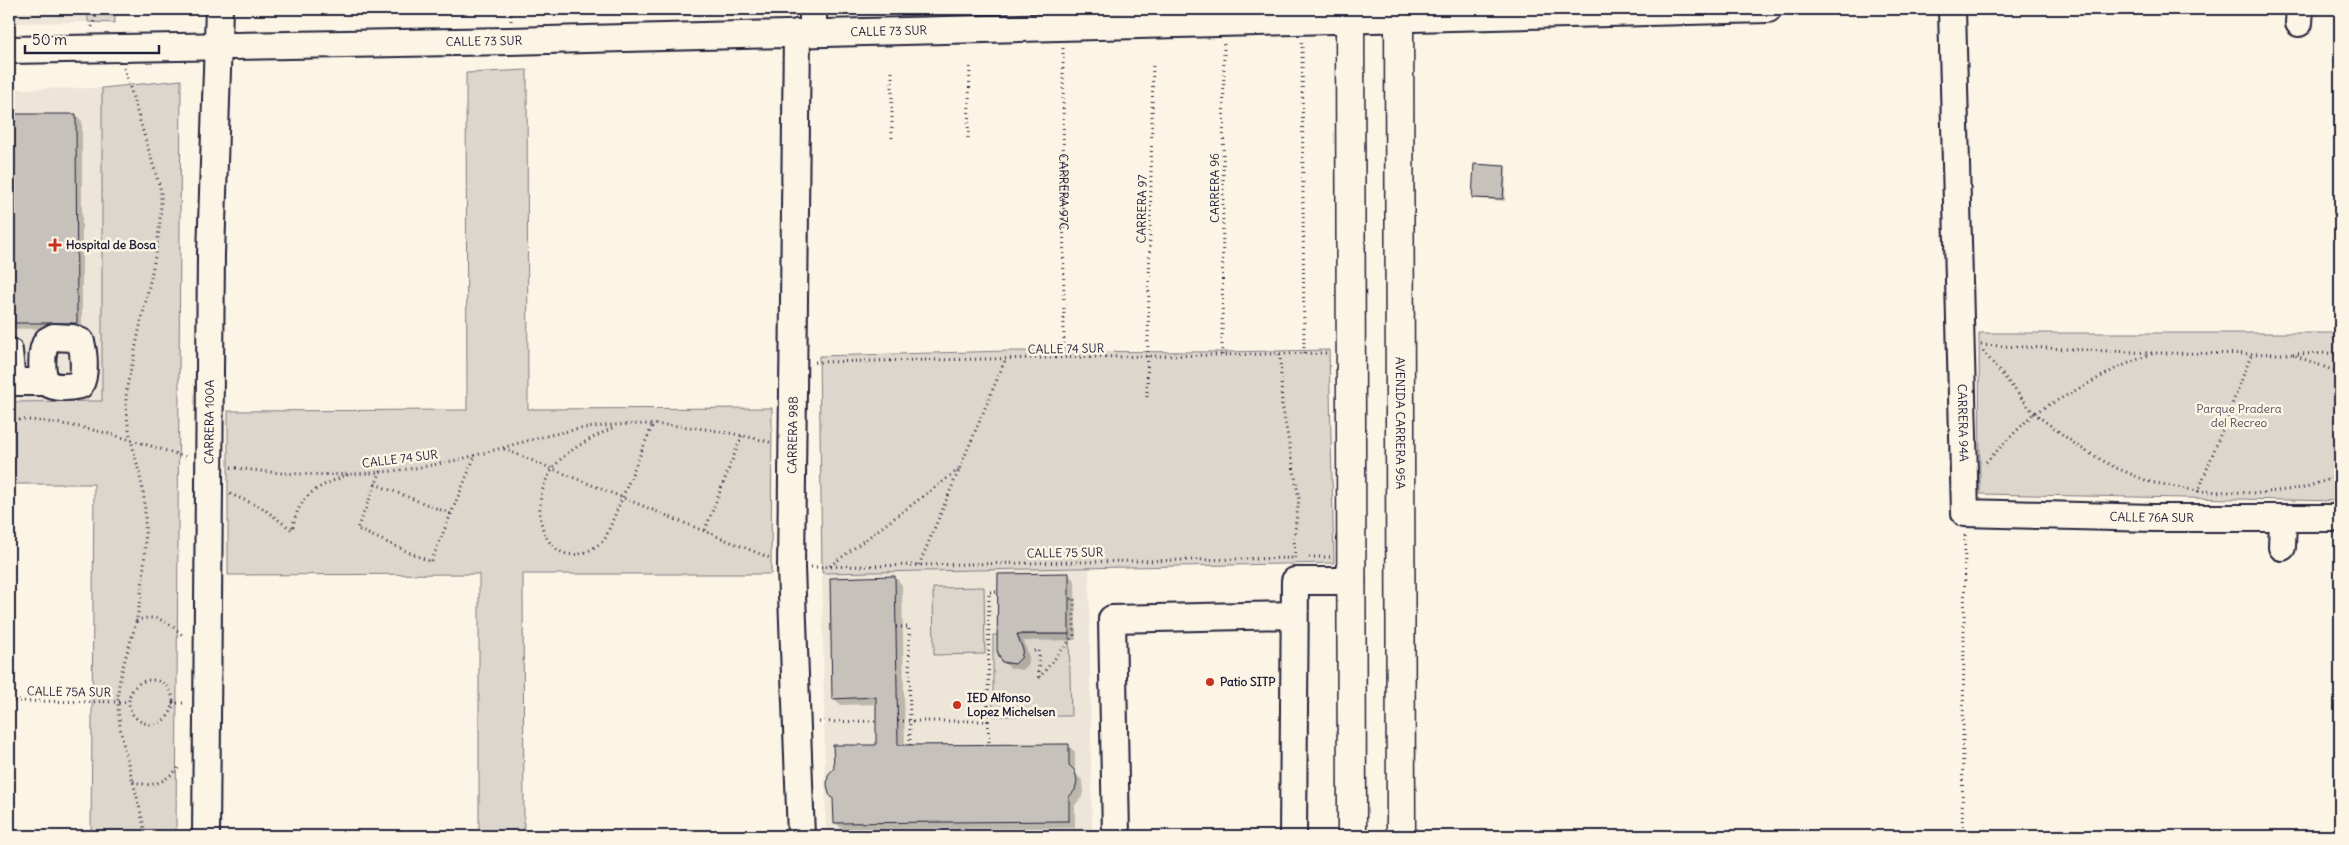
<svg xmlns="http://www.w3.org/2000/svg" width="2349" height="845" viewBox="0 0 2349 845" font-family="Delius,sans-serif">
<style>
.built{fill:#ece5d8}
.green{fill:#dcd6cc;stroke:#7f7c84;fill-rule:evenodd}
.shadow{fill:#0003}
.building{fill:#c6c1bb;stroke:#22223b}
.lines{fill:none;stroke-linecap:round;stroke-linejoin:round}
.minor-casing{stroke:#22223b;stroke-width:30}
.major-casing{stroke:#22223b;stroke-width:31}
.path{stroke:#22223b;stroke-width:3;stroke-dasharray:1 4;stroke-linecap:butt}
.minor{stroke:#fcf5e5;stroke-width:26}
.major{stroke:#fcf5e5;stroke-width:28}
.poi-dot{fill:#c8321e;stroke:#fcf5e5;stroke-width:2}
.labels{text-anchor:middle;stroke-width:5;stroke-linejoin:round;paint-order:stroke}
.street-label{font-size:12px;fill:#22223b;stroke:#fcf5e5}
.poi-label{font-size:12px;font-weight:bold;fill:#22223b;stroke:#fcf5e5;text-anchor:start}
.park-label{font-size:12px;fill:#504f5f;stroke:#fcf5e5}
</style>
<rect width="100%" height="100%" fill="#fcf5e5"/>
<filter id="ink" filterUnits="userSpaceOnUse"><feTurbulence type="fractalNoise" baseFrequency=".02" numOctaves="2"/><feDisplacementMap in="SourceGraphic" scale="10" xChannelSelector="R" yChannelSelector="G"/><feConvolveMatrix kernelMatrix="1 2 1 2 8 2 1 2 1" color-interpolation-filters="sRGB"/></filter>
<g filter="url(#ink)">
<path class="built" d="M9,9H88V22L9,23Z
M102,88V401L9,402V89Z
M1089,568L1092,836H826L822,573Z"/>
<path class="green" d="M88,9H115V23L88,22Z
M527,70L528,409L772,408L771,574H523L524,836H479V574L228,575V411L467,410L466,73Z
M181,80L176,836H91L94,484H9V402L102,401V88Z
M1979,333H2340V501L1980,494Z
M1329,350L1334,563L822,573L819,356L1008,351L1221,352Z
M984,587L985,654L934,655L933,588Z
M1069,634L1071,716H993V635ZM997,650H1023L1018,661L1006,664L999,658Z"/>
<path class="shadow" d="M76,115L82,121V328L9,329V116Z
M1504,167L1506,169L1505,201L1476,199L1474,197Z
M1068,574L1075,581L1076,640L1024,641L1029,658L1028,665L1022,670L1010,668L1003,661L999,650Z
M895,577L902,585L905,746L1068,745L1075,752V773L1082,780L1084,789L1082,797L1075,805V828L842,829L835,822L877,746V704L841,705L834,698Z"/>
<path class="building" d="M9,114H76L77,323H9Z
M1474,164L1505,166L1503,199L1472,198Z
M1069,573V634H1017L1023,650L1021,658L1015,664L1002,662L997,650L998,574Z
M895,576L898,745L1069,744V765L1075,771L1077,781L1075,790L1069,797V821L834,823L833,799L829,794L827,785L828,775L834,768L833,745H876V697L832,699L830,578Z"/>
<g class="lines">
<g class="minor-casing">
<g id="minor">
<path d="M813,9V33"/>
<path id="s2" d="M1952,9L1965,513L2153,518H2340"/>
<path d="M2299,23L2300,9"/>
<path d="M797,33L791,568L801,836"/>
<path id="s3" d="M9,50L509,41L1768,9"/>
<path d="M54,337L72,338L81,342C84,353 86,375 80,385C71,387 55,389 48,383C40,377 41,349 47,341C48,340 52,338 54,337Z"/>
<path d="M9,351L12,382"/>
<path d="M9,382H46"/>
<path d="M2282,547L2283,519"/>
<path id="s4" d="M206,836L211,254L219,9"/>
<path d="M1116,836L1112,619L1294,615"/>
<path d="M1293,836L1295,581H1352"/>
</g>
</g>
<g class="major-casing">
<g id="major">
<path d="M1350,9L1352,836"/>
<path id="s5" d="M1399,9L1401,836"/>
</g>
</g>
<g class="path">
<path d="M511,21V9"/>
<path d="M92,27L98,9"/>
<path d="M1302,42L1304,354"/>
<path id="s1" d="M1063,48L1064,358"/>
<path d="M124,68L161,191C162,247 144,301 134,356C131,370 126,386 126,400C126,439 144,474 145,512C146,547 144,583 137,618C131,646 117,673 118,703C119,748 139,791 145,836"/>
<path d="M892,138V68"/>
<path d="M968,138L970,66"/>
<path d="M1981,345L2152,353"/>
<path d="M1983,351L2034,413L2079,447L2114,467L2150,482L2198,491L2259,493L2303,488L2340,476"/>
<path d="M1280,354L1282,404L1299,499L1294,538L1295,558"/>
<path d="M2293,354L2340,353"/>
<path d="M1222,355L1224,43"/>
<path d="M815,362L1328,353"/>
<path d="M1147,397L1153,63"/>
<path d="M9,421C24,418 39,421 55,423C101,429 144,444 189,458"/>
<path d="M612,428C595,437 574,446 560,460C515,507 552,589 605,539L652,426"/>
<path d="M504,449L770,558"/>
<path d="M1986,462L2034,413L2119,367L2154,353L2291,354L2340,373"/>
<path d="M231,467C298,478 372,477 438,464C484,455 529,438 574,430C640,418 709,426 773,443"/>
<path d="M381,471L357,529L431,562L475,456"/>
<path d="M375,484L451,514"/>
<path d="M2198,492L2252,353"/>
<path d="M230,494L261,507L292,530C299,493 317,487 350,474"/>
<path d="M705,530L742,435"/>
<path d="M1309,557H1330"/>
<path d="M919,565L1006,358"/>
<path d="M830,566L961,468"/>
<path d="M811,567L1295,558"/>
<path d="M136,621C155,613 170,622 183,636"/>
<path d="M896,627H909L910,745"/>
<path d="M1034,651H1039V677"/>
<path d="M1039,678L1074,635V598L1069,599"/>
<circle cx="151" cy="702" r="22"/>
<path d="M9,701L129,702"/>
<path d="M172,703H187"/>
<path d="M898,721H988L989,592H998"/>
<path d="M988,721L989,744"/>
<path d="M819,722L876,721"/>
<path d="M133,781C154,790 167,780 181,765"/>
<path d="M1962,836L1965,534"/>
</g>
<use href="#minor" class="minor"/>
<use href="#major" class="major"/>
</g>
</g>
<g class="poi-dot">
<path d="M52.5 237.5h5v5h5v5h-5v5h-5v-5h-5v-5h5z"/>
<circle cx="1210" cy="682" r="5"/>
<circle cx="957" cy="705" r="5"/>
</g>
<g class="labels">
<g class="street-label">
<text dy="4" stroke="none"><textPath href="#s3" startOffset="880">CALLE 73 SUR</textPath></text>
<text dy="4" stroke="none"><textPath href="#s3" startOffset="475">CALLE 73 SUR</textPath></text>
<text transform="translate(1215 188) rotate(-90)" y="4">CARRERA 96</text>
<text dy="4" stroke="none"><textPath href="#s1" startOffset="144">CARRERA 97C</textPath></text>
<text transform="translate(1142 209) rotate(-89)" y="4">CARRERA 97</text>
<text transform="translate(1066 349) rotate(-1)" y="4">CALLE 74 SUR</text>
<text dy="4" stroke="none"><textPath href="#s4" startOffset="414">CARRERA 100A</textPath></text>
<text dy="4" stroke="none"><textPath href="#s2" startOffset="414">CARRERA 94A</textPath></text>
<text dy="4" stroke="none"><textPath href="#s5" startOffset="414">AVENIDA CARRERA 95A</textPath></text>
<text transform="translate(793 435) rotate(-89)" y="4">CARRERA 98B</text>
<text transform="translate(400 459) rotate(-7)" y="4">CALLE 74 SUR</text>
<text dy="4" stroke="none"><textPath href="#s2" startOffset="691">CALLE 76A SUR</textPath></text>
<text transform="translate(1065 553) rotate(-1)" y="4">CALLE 75 SUR</text>
<text transform="translate(69 692) rotate(1)" y="4">CALLE 75A SUR</text>
</g>
<g class="poi-label">
<text x="66" y="249">Hospital de Bosa</text>
<text x="1220" y="686">Patio SITP</text>
<text x="967" y="702">IED Alfonso<tspan x="967" dy="14">Lopez Michelsen</tspan></text>
</g>
<g class="park-label">
<text x="2239" y="413">Parque Pradera<tspan x="2239" dy="14">del Recreo</tspan></text>
</g>
</g>
<rect width="2349" height="845" fill="none" stroke="#fcf5e5" stroke-width="30"/>
<rect x="15" y="15" width="2319" height="815" fill="none" stroke="#22223b" stroke-width="2" filter="url(#ink)"/>
<path d="M25 45v8h134v-8" fill="none" stroke="#22223b" stroke-width="2.5"/>
<text x="32" y="45" font-size="15" fill="#22223b" stroke="#fcf5e5" stroke-width="4" paint-order="stroke">50 m</text>
</svg>
